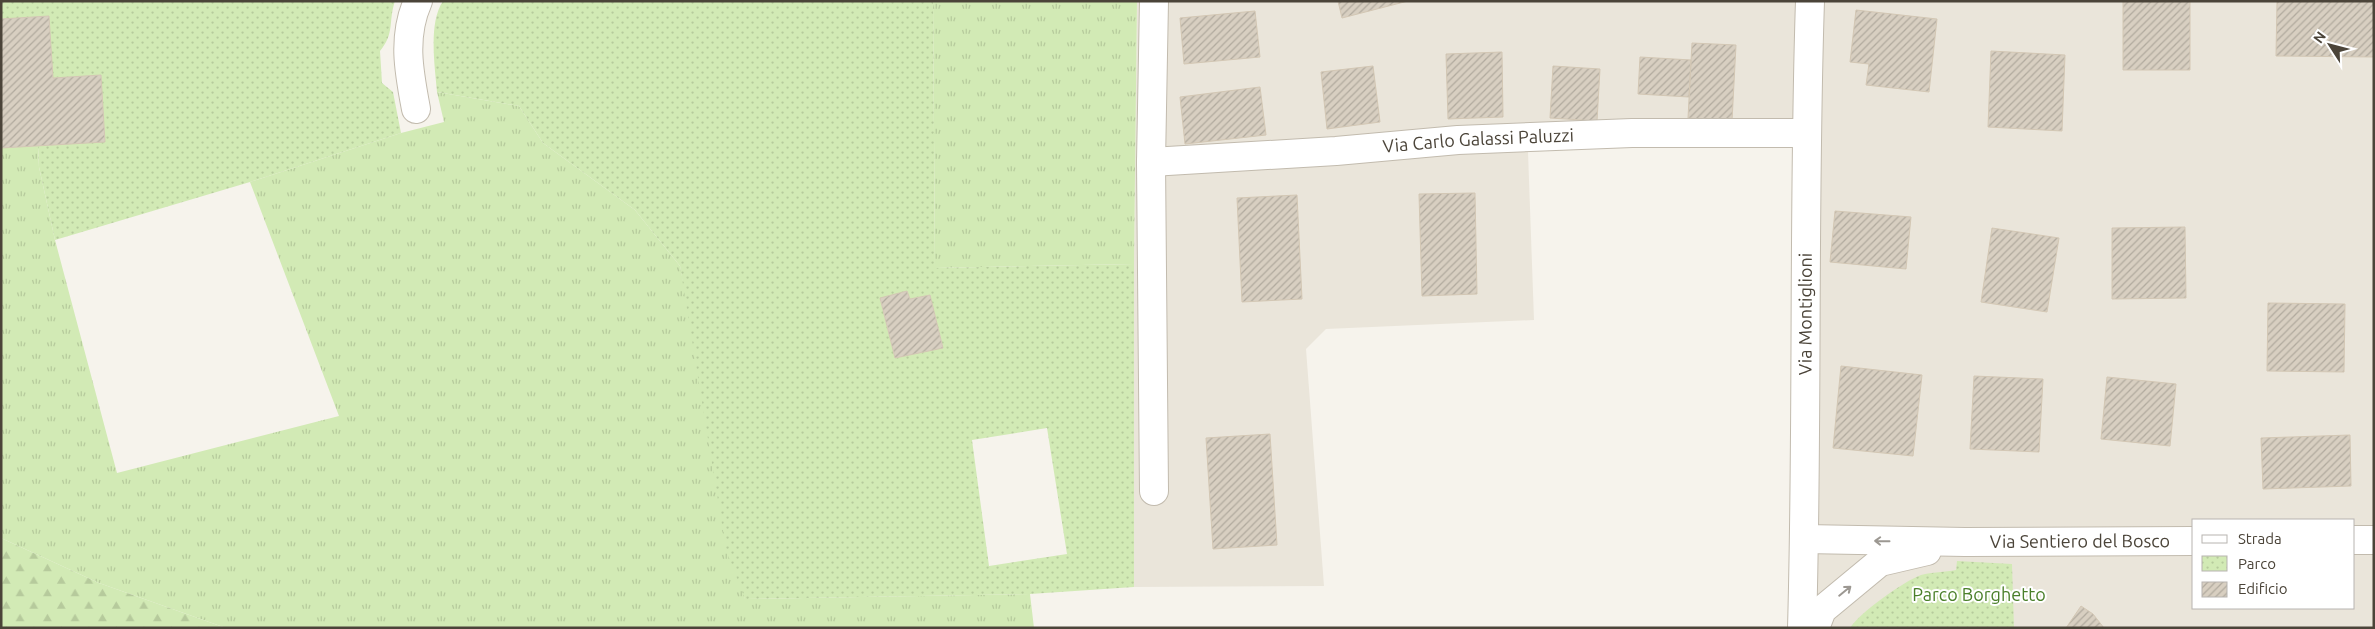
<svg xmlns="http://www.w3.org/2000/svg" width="2375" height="629" viewBox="0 0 2375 629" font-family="Ubuntu,sans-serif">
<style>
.residential{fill:#eae5da;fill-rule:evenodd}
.grass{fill:url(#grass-tufts)}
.forest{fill:url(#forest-firs)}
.park{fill:url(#park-dots);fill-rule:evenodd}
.building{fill:url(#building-hatch);stroke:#d3c7b4}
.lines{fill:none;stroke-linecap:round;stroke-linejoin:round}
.minor-casing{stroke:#c2bbae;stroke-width:30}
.minor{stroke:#fff;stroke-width:28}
.oneway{stroke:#9c9892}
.labels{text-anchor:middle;stroke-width:4;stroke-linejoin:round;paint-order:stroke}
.street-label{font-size:18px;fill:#4b4439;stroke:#fff}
.park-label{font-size:18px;fill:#4a7f2a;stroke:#fff}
</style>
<defs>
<pattern id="grass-tufts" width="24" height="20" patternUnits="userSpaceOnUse" patternTransform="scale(1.25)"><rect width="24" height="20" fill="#d2eab5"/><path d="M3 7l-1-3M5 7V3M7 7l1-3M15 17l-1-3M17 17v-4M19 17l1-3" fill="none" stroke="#b6ca9c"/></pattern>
<pattern id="forest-firs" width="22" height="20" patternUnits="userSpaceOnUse" patternTransform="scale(1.25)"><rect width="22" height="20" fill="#d2eab5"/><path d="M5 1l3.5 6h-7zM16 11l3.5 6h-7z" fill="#b6ca9c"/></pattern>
<pattern id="park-dots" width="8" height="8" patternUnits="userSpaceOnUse" patternTransform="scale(1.25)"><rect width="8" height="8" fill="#d2eab5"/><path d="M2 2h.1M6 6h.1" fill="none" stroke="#b6ca9c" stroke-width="1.8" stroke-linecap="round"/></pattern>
<pattern id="building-hatch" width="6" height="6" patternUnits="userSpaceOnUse" patternTransform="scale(1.25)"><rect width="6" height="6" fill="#d8cfc1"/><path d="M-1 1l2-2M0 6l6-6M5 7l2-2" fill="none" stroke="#b1aa9e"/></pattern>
</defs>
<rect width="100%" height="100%" fill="#f6f3ec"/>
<path class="residential" d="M1137,1H2374V628H1815L1819,500L1816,129L1696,141L1528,152L1534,320L1326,329L1306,349L1324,586L1134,587V264ZM2194,520H2354V608H2194Z"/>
<path class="grass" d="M933,1H1137L1134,264L935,268Z
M437,92L519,106L543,143L635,210L680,266L745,599L1030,594L1034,628H226L99,583L1,538V148L38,146L39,167L55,240L117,473L339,416L250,182L401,133L444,122Z"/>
<path class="forest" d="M1,538L99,583L226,628H1Z"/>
<path class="park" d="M1,1H395C388,22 395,33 380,51L382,83L393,92L401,133L250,182L55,240L39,167L38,146L105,141L101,75L53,78L49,16L1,19Z
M443,1H933L935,268L1134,264V587L1030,594L745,599L726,550L680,266L635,210L543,143L519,106L437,92C435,67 428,23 443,1ZM907,291L910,299L930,295L943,347L895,358L880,299ZM1047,428L1067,554L989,566L972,440Z
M1957,561L2012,564L2014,628H1850C1859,613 1904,581 1921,575C1932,572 1945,572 1956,570Z"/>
<path class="building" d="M1338,1H1408L1342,18Z
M2123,1H2190V70H2123Z
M2277,1H2374V57L2276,56Z
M1856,10L1937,19L1929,92L1866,85L1869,64L1850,62Z
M1255,11L1260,57L1184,64L1180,18Z
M49,16L53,78L101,75L105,142L1,148V19Z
M1692,43L1736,45L1732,121L1688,118Z
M1991,51L2065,55L2062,131L1988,127Z
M1502,52L1503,117L1448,119L1446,54Z
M1640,57L1691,60L1689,97L1638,94Z
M1373,66L1380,122L1327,129L1321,72Z
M1553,66L1600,69L1597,121L1550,118Z
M1260,87L1266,135L1185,144L1180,97Z
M1475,193L1477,294L1422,296L1419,194Z
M1297,195L1302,299L1242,302L1237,198Z
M1835,211L1911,217L1906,269L1830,262Z
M2185,227L2186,298L2112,299V228Z
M1992,228L2059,238L2047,312L1981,302Z
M907,291L910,299L930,295L943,348L895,358L880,298Z
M2268,303L2345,304L2344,372L2267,371Z
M1841,366L1922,375L1913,456L1833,448Z
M1974,376L2043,379L2039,452L1970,449Z
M2107,377L2176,384L2170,446L2101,439Z
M1270,434L1277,545L1213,549L1206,438Z
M2350,435L2351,486L2263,489L2261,438Z
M2081,606L2093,614L2104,628H2066Z"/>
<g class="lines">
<g class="minor-casing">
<g id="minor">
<path d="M416,109C409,72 402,37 418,1"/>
<path id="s1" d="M1151,162L1336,151L1458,140L1632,133H1805"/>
<path d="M1154,491L1151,162L1154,1"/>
<path id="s2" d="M1805,539L1965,542L2194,541"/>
<path d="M2354,540H2374"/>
<path id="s3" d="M1802,628C1808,419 1803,210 1810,1"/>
<path d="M1815,628L1822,610L1880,562L1927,551"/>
</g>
</g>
<use href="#minor" class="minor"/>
</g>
<defs><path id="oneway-shaft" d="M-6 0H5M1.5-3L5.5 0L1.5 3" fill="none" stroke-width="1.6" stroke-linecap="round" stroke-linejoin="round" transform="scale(1.25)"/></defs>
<g class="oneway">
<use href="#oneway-shaft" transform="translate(1882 541) rotate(-179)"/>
<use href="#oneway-shaft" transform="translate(1845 591) rotate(-39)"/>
</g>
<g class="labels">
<g class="street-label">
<text dy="6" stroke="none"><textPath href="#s1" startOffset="328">Via Carlo Galassi Paluzzi</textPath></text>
<text dy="6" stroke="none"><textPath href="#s3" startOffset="314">Via Montiglioni</textPath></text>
<text dy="6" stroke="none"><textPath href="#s2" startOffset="275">Via Sentiero del Bosco</textPath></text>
</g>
<g class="park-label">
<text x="1979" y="601">Parco Borghetto</text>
</g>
</g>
<rect width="2375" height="629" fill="none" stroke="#4b4439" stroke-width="5"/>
<rect x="2192" y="519" width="162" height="90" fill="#ffffff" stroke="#b7b4b0"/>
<rect x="2202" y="535" width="25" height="8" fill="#ffffff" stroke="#b7b4b0"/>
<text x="2238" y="544" font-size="15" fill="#4b4439">Strada</text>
<rect x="2202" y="556" width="25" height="15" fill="url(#park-dots)" stroke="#b7b4b0"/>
<text x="2238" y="569" font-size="15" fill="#4b4439">Parco</text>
<rect x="2202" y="582" width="25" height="15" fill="url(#building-hatch)" stroke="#b7b4b0"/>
<text x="2238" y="594" font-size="15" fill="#4b4439">Edificio</text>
<g transform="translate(2330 45) rotate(306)" stroke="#ffffff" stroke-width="4" paint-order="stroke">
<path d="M0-4L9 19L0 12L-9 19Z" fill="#4b4439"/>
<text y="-8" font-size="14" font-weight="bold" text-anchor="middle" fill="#4b4439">N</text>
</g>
</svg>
